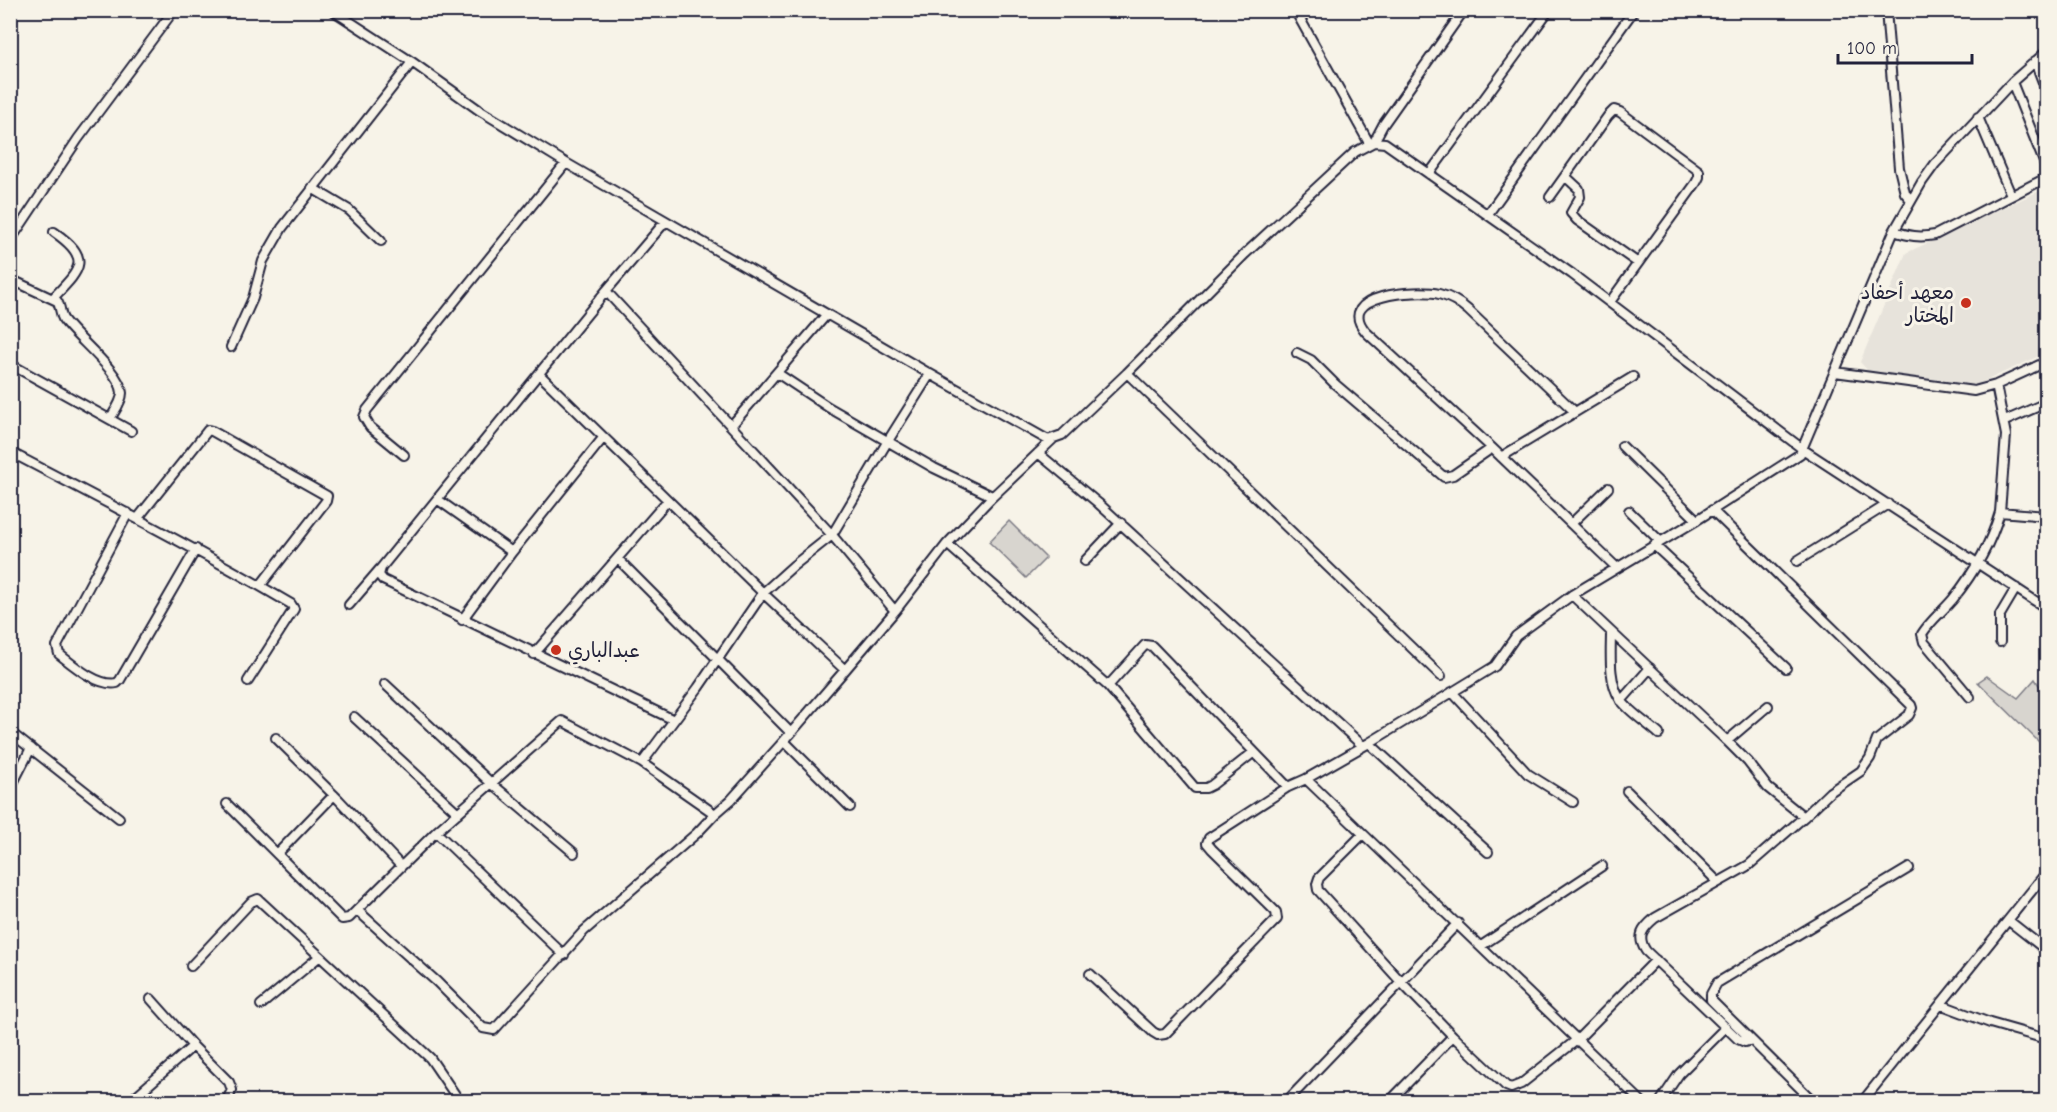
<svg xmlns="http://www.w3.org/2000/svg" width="2057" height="1112" viewBox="0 0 2057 1112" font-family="'Comic Neue','Playpen Sans Arabic',sans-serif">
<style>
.built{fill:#e7e3db}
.green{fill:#d8d5cf;stroke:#7d7c85;stroke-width:1.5}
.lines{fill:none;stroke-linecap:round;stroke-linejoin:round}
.minor-casing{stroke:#22223b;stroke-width:12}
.minor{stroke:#f7f3e8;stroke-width:8}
.poi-dot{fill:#c8321e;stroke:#f7f3e8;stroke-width:2}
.labels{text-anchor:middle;stroke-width:6;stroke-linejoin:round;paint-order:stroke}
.poi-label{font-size:20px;fill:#22223b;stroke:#f7f3e8;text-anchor:end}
</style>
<rect width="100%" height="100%" fill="#f7f3e8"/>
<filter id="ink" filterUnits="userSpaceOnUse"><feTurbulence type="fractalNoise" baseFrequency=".0167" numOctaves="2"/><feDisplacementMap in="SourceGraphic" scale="12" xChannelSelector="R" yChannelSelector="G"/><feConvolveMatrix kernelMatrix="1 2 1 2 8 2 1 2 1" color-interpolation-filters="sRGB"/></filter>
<g filter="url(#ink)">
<path class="built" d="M2046,188V353L1976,385L1868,371L1860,362L1906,253Z"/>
<path class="green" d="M1009,521L1046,558L1026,578L989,542Z
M1987,676L2018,698L2035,679L2046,696V735L2039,742L1978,682Z"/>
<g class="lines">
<g class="minor-casing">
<path id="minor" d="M332,10L412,62L479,110L566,163L930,374L1048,440L1062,435L1127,373L1245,254L1355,152L1374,142L1385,143L1572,274L1804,450L2046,608
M1295,10L1369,143
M1886,10L1899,168L1905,193L1911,200
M2035,61L2046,90
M2012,82L2046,167
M1978,117L2011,195
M1374,142L1383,125L1464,10
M1429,174L1549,10
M1565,176L1579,189L1580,197L1571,213L1577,220L1638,263
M312,188L349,210L381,241
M1550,197L1608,116L1614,110L1620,112L1699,171V177L1696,183L1610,302
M1488,214L1634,10
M665,222L606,291L381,568L379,575L383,580L674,720
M1894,231C1909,236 1919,238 1935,235L2046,178
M10,241L78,139L174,10
M10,279L57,301C61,307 60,314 63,319C76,338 121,372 122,393C122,402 114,412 110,419
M606,291L731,426
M53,298C80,270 93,259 54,232
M827,314L731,426L832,535L895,611
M231,347L253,298L263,261L282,228L412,62
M1297,353L1311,360L1335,384L1444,477L1453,475L1492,448
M10,364L131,431
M1835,372L1974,391L1996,385L2046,362
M777,373L828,407L934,468L992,496
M1127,373L1441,676
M539,374L763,593L845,670
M1575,412L1468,310C1459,302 1451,297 1439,294C1418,289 1333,294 1366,332L1492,448L1616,567
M2005,421L2046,403
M1622,446L1697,520
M10,452C94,496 178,539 260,586L326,501L327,496L212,431L208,430L138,518
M1038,453L1098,503L1363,746
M404,455L370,427L364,417L367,410L566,163
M1501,457L1633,377
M437,499L512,552
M1712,510L1911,705L1912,708L1909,715L1877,740L1870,758L1861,771L1830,792L1804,817
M1629,511L1660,541
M2000,512L2046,516
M128,513L57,646L59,654C73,665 98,687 117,683L120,680L196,549
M1571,524L1608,488
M947,544L1108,686L1195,788H1206L1212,785L1254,752
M1654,545L1786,668
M618,559L791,733
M1085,561L1121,523
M1797,561L1888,504
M1572,595L1727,741L1748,762L1768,788L1804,817L1749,865L1655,918C1643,928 1636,936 1646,951L1738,1039L1745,1042L1750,1040
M349,605L380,569
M462,620L512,552L603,438
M1611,632C1611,652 1608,681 1620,699C1629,712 1647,723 1659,734
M2000,642V615L2016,588
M534,654L668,500
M248,681L294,609L291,604L260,586
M385,684L491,783L574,853
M1108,686L1145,645L1152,646L1288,787
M1452,692L1528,774L1573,802
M1970,697L1924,642L1922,634C1930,621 1943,611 1953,599C1973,574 1991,543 2000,512L2006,435L1996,385
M1621,701L1650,668
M354,717L458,813
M10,732L119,818
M276,738L339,800L401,866
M784,741L850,807
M1727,741L1768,706
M1369,743L1488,852
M2044,756L2046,758
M642,763L698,688L763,593L793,566L832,535L886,444L930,374
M1306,779L1642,1102
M1627,791L1718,882
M10,798L13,783L31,748
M227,804L342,919L349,918L436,832L562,721L642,763L715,814L731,800L784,741L845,670L895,611L947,544L990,499L1053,439
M436,832L564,955
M1363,834L1319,878L1317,884L1318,890L1402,983L1453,1036L1506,1086L1511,1088L1521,1084L1578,1039L1656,960
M277,854L334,795
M357,910L437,982L483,1028L494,1030L584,931L697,833L715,814
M2009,921L2046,950
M1481,946L1602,866
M191,966L251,902L258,899L430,1058L460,1102
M1090,974L1153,1032L1158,1035L1165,1034L1277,919L1276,912L1212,849L1207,843L1209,838L1288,787L1306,779L1369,743L1495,666L1516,636L1572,595L1697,520L1800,454L1894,231L1922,182L1935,164L2012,82L2046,52
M151,999L193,1046L229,1082L232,1090L226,1102
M261,1005L320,956
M1942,1005L1990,1023L2046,1039
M129,1102L193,1046
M1286,1102L1458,923
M1389,1102L1453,1036
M1660,1102L1679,1074L1726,1027
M1814,1102L1711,1000V994L1717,983L1909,868
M1862,1102L2046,873"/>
</g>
<use href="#minor" class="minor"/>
</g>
</g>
<g class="poi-dot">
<circle cx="1966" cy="303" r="6"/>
<circle cx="556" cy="650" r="6"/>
</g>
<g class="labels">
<g class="poi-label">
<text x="1954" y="299">معهد أحفاد<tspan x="1954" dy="23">المختار</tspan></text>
<text x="568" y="657" text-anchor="start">عبدالباري</text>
</g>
</g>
<rect width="2057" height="1112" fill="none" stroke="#f7f3e8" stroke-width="36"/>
<rect x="18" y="18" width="2021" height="1076" fill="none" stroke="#22223b" stroke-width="2" filter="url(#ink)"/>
<path d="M1838 54v9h134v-9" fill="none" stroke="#22223b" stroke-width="3"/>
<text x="1847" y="54" font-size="18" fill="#22223b" stroke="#f7f3e8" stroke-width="4.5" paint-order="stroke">100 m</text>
</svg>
